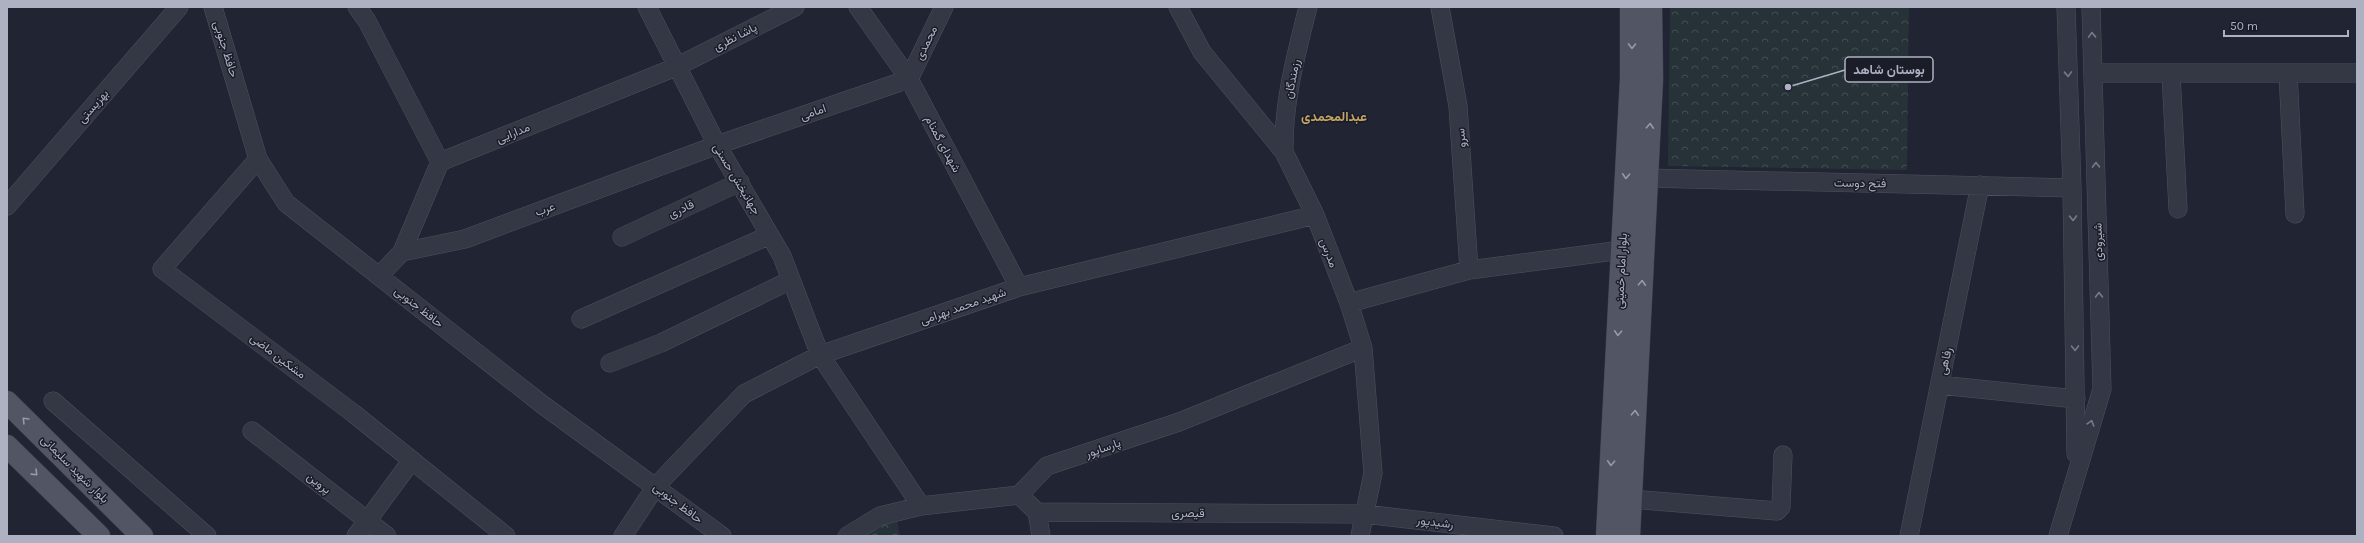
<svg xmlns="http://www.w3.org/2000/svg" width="2364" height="543" viewBox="0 0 2364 543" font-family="Karla,Vazirmatn,sans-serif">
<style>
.park{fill:url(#park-crowns)}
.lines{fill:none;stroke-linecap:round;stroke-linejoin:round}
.minor-casing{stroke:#4e515f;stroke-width:19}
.major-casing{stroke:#3d404d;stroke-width:23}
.minor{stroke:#343744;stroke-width:18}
.major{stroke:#525564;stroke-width:22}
.oneway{stroke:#777a89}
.oneway2{stroke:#979aaa}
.labels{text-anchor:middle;stroke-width:3;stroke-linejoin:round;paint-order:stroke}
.street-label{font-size:12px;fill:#aeb1c1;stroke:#1a1c28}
.neighbourhood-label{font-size:13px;font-weight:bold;fill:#c6a564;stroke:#1a1c28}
.leader{fill:none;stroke:#aeb1c1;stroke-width:1.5}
.callout-dot{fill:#aeb1c1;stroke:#1a1c28;stroke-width:1.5}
.callout{fill:#1a1c28;stroke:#aeb1c1;stroke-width:1.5}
.callout-label{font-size:13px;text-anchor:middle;font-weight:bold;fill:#aeb1c1}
</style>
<defs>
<pattern id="park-crowns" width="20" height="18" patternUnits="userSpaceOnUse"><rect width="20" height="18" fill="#263237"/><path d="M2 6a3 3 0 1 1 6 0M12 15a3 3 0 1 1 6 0" fill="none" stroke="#434d52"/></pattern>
</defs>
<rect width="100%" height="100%" fill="#212433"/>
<path class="park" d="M1670,7H1909L1907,170L1668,166Z
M896,515L900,536H849Z"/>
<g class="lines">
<g class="minor-casing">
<path id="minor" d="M213,7L258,159L286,203L543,405L722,536
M357,7L367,21L440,162
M647,7L717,145L782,256L820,355L921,506
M858,7L909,79L1019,287
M1178,7L1202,52L1284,152L1315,215L1349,303L1363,348L1373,473L1360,536
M1440,7L1458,106L1469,270
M2066,7L2072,188L2076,454
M2094,73H2357
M2288,73L2295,214
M2171,74L2178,209
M909,79L944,7
M1284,152C1283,102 1296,55 1308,7
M258,159L162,269L353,413L506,536
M1647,178L2072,188
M7,206L179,7
M622,237L740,182
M402,252L440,162L676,67L795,7
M379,276L402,252L465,239L717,145L909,79
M1349,303L1469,270L1622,250
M581,319L770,235
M610,363L661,343L791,280
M1940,385L2076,399
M53,401L207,536
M252,431L387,536
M1019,495L1037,512L1364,514L1554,536
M1631,499L1777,511L1781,507L1783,455
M1037,512L1041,536
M356,536L412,460
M623,536L656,486L744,394L820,355L1019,287L1315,215
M847,536L880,516L921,506L1019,495L1047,466L1179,422L1363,348
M1909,536L1980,185
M2058,536L2102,389L2091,7"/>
</g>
<g class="major-casing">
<path id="major" d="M7,402L142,536
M7,446L99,536
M1607,536L1631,79V7
M1629,536L1652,80L1651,7"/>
</g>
<use href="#minor" class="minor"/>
<use href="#major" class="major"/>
</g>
<defs><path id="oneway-chevron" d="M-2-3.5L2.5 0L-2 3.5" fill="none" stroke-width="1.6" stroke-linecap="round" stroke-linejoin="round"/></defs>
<g class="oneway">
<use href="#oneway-chevron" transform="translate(2092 35) rotate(-92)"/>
<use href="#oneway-chevron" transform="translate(2068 74) rotate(88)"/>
<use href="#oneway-chevron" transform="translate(2096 165) rotate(-91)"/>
<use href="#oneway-chevron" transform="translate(2073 218) rotate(89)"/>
<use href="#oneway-chevron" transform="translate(2099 295) rotate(-91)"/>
<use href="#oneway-chevron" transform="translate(2075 348) rotate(89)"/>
<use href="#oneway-chevron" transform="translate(2091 423) rotate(-73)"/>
</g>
<g class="oneway2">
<use href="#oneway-chevron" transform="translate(1632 46) rotate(91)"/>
<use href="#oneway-chevron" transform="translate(1650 126) rotate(-87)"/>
<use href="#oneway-chevron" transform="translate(1626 176) rotate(93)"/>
<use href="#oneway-chevron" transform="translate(1642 283) rotate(-87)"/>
<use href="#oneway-chevron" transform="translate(1618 333) rotate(93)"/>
<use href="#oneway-chevron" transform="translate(1635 413) rotate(-87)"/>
<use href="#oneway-chevron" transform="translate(25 420) rotate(-135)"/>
<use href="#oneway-chevron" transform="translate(1611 463) rotate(93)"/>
<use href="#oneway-chevron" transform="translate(35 473) rotate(44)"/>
</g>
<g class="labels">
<g class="street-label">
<text transform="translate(735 37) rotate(-27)" y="4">پاشا نظری</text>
<text transform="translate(926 43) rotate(-64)" y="4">محمدی</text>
<text transform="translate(226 49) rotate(73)" y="4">حافظ جنوبی</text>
<text transform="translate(1292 79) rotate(-79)" y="4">رزمندگان</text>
<text transform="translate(93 106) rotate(-49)" y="4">بهزیستی</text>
<text transform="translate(813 112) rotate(-19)" y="4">امامی</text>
<text transform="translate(513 133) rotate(-22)" y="4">مدارایی</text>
<text transform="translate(1461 138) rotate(-94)" y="4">سرو</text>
<text transform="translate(943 144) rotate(62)" y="4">شهدای گمنام</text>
<text transform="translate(737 179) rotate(59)" y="4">جهانبخش حسنی</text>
<text transform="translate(1860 183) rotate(1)" y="4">فتح دوست</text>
<text transform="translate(545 209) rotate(-20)" y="4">عرب</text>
<text transform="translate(681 209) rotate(-25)" y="4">قادری</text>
<text transform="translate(2098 242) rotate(-91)" y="4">شیرودی</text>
<text transform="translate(1329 253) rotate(69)" y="4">مدرس</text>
<text transform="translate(1621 271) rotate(-87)" y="4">بلوار امام خمینی</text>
<text transform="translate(963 306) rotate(-19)" y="4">شهید محمد بهرامی</text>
<text transform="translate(419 307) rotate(38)" y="4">حافظ جنوبی</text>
<text transform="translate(278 356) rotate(37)" y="4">مشکین ماضی</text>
<text transform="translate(1945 361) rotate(-78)" y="4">رفاهی</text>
<text transform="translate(1103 448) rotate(-19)" y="4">پارساپور</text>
<text transform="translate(75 469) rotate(45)" y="4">بلوار شهید سلیمانی</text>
<text transform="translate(319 483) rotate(38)" y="4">پروین</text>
<text transform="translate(678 503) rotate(37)" y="4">حافظ جنوبی</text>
<text x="1188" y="517">قیصری</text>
<text transform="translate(1435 522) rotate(7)" y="4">رشیدپور</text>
</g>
<g class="neighbourhood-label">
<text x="1334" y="121">عبدالمحمدی</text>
</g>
</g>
<path class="leader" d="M1788 87L1845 70"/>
<circle class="callout-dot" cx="1788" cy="87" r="4"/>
<rect class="callout" x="1845" y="57" width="88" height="25" rx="4"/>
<g class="callout-label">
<text x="1889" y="74">بوستان شاهد</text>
</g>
<rect width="2364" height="543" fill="none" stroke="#aeb1c1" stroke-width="16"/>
<path d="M2224 30v6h124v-6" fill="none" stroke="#aeb1c1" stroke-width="2"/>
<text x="2230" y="30" font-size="12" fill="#aeb1c1" stroke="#1a1c28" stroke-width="3" paint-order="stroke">50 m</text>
</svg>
